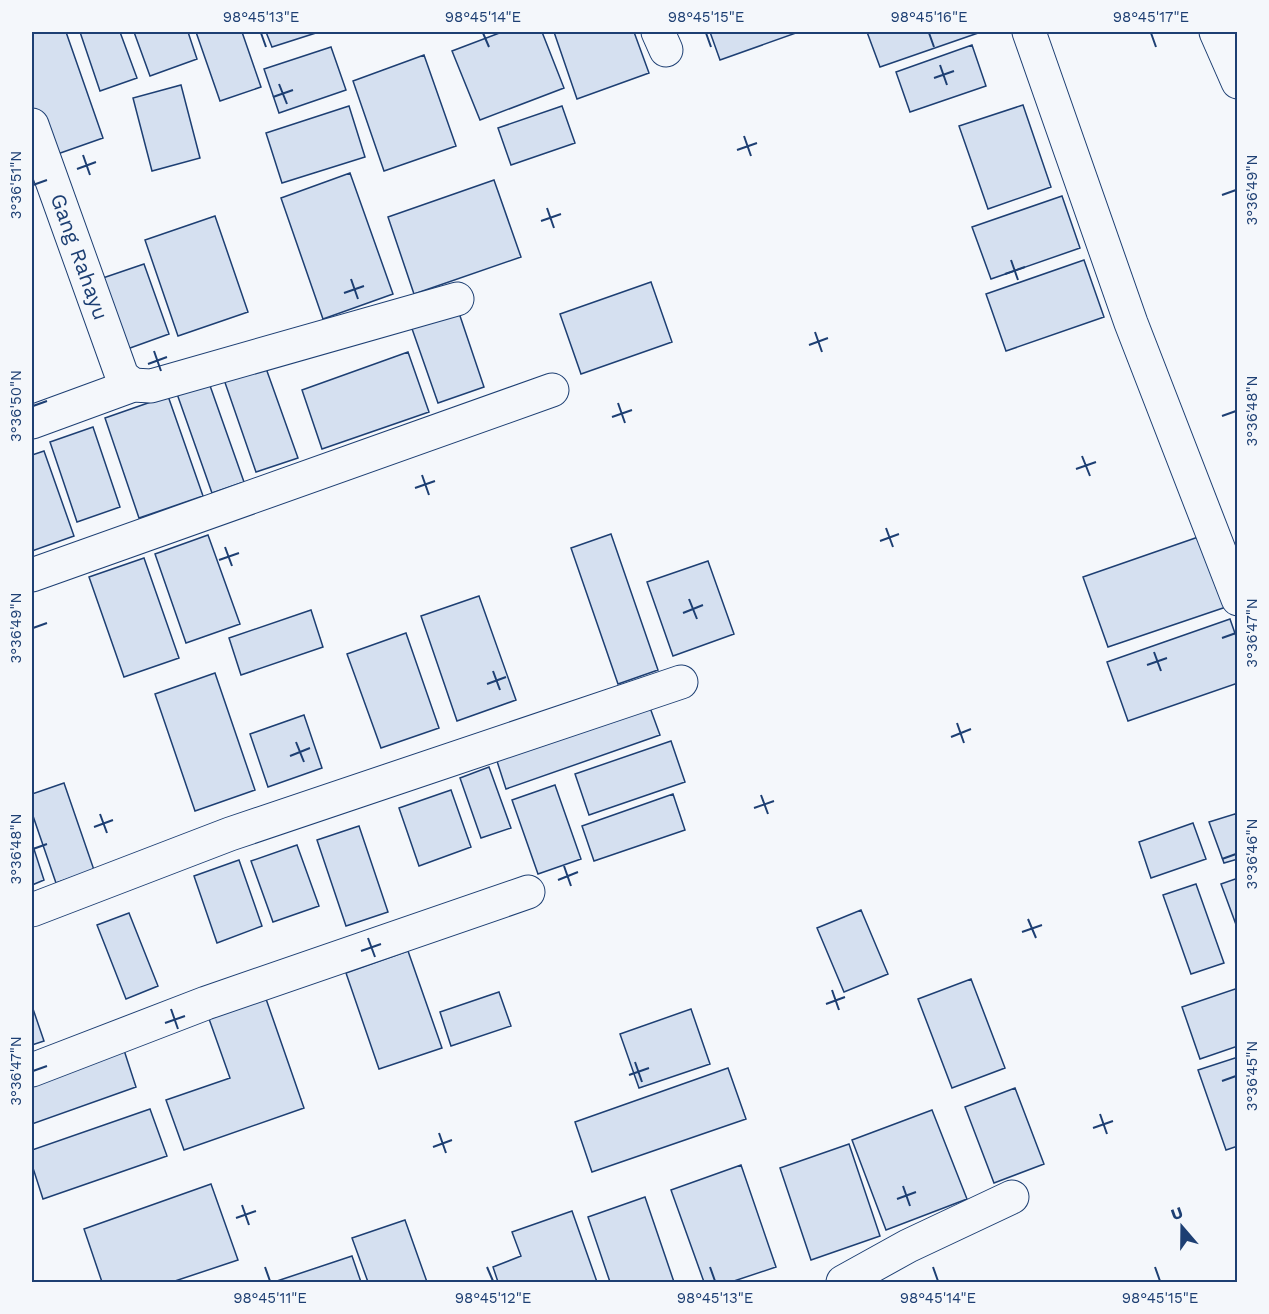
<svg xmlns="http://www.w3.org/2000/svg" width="1269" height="1314" viewBox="0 0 1269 1314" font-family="'Work Sans',sans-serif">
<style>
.building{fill:#d5e0f0;stroke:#1d3f73;stroke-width:1.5}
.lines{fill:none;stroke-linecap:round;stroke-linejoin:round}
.minor-casing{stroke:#1d3f73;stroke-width:35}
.minor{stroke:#f4f7fb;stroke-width:33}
.ticks{fill:none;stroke:#1d3f73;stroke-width:2}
.labels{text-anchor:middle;stroke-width:4.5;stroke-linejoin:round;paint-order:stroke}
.street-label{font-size:21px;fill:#1d3f73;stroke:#f4f7fb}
.neatline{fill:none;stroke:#1d3f73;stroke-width:2}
.ticks-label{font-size:15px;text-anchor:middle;fill:#1d3f73}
</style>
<rect width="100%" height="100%" fill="#f4f7fb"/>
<path class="building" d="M32,32H66L103,138L49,157L32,107Z
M80,32H120L137,78L100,91Z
M134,32H188L197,59L150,76Z
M196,32H242L261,87L220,101Z
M266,32H319L272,47Z
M502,32H542L564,88L480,120L452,51Z
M554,32H634L649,73L577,99Z
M710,32H795L796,33L720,60Z
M867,32H981L880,67Z
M972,45L986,86L910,112L896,72Z
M331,47L346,90L279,113L264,69Z
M424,55L456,146L384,171L353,81Z
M181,85L200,158L152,171L133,98Z
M1023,105L1051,187L988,209L959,126Z
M349,106L365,157L282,183L266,133Z
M562,106L575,143L511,165L498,128Z
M350,173L393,294L323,319L281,198Z
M494,180L521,257L414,294L388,217Z
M1062,196L1080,248L991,279L972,227Z
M215,216L248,312L178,336L145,240Z
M1084,260L1104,317L1006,351L986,294Z
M144,264L169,334L119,352L94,281Z
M651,282L672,342L581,374L560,314Z
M457,307L484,387L438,403L410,323Z
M408,352L429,412L322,449L302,390Z
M262,357L298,458L256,472L221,371Z
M208,380L244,482L212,493L176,391Z
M168,396L203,496L139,518L105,418Z
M93,427L120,507L77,522L50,442Z
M44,451L74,536L32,551V455Z
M611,534L658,670L618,684L571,548Z
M208,535L240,624L186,643L155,554Z
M1204,535L1229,606L1108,647L1083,577Z
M144,558L179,658L124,677L89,577Z
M708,561L734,634L673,656L647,582Z
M479,596L516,700L457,721L421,616Z
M311,610L323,647L241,675L229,638Z
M1230,619L1238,642V683L1128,721L1107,662Z
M406,633L439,728L381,748L347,654Z
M215,673L255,790L195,811L155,694Z
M649,705L660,735L506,789L496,758Z
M304,715L322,768L268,787L250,734Z
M671,741L685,782L589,815L575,774Z
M489,767L511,828L481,838L460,778Z
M64,783L94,870L56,883L32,813V794Z
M555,785L581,859L538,874L512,800Z
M451,790L471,847L419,866L399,808Z
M673,794L685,830L594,861L582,826Z
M1238,813V859L1224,863L1209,822Z
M1193,823L1206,859L1151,878L1139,842Z
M359,826L388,912L346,926L317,840Z
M32,843L44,880L32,885Z
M297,845L319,906L273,922L251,861Z
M239,860L262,926L217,943L194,876Z
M1238,878V930L1221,884Z
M1196,884L1224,963L1191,974L1163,895Z
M861,910L888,974L844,992L817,928Z
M129,913L158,986L126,999L97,925Z
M408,951L442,1048L379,1069L346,973Z
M971,979L1005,1068L952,1088L918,999Z
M1238,988V1046L1200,1059L1182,1007Z
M499,992L511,1026L451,1046L440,1012Z
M265,996L304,1108L184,1150L166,1100L230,1078L208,1016Z
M32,1006L44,1041L32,1045Z
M691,1009L710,1064L639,1088L620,1034Z
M122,1044L136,1087L32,1124V1076Z
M1238,1057V1146L1226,1150L1198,1070Z
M728,1068L746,1119L592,1172L575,1122Z
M1015,1088L1044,1164L994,1183L965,1107Z
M150,1109L167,1156L43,1199L32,1165V1150Z
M932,1110L967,1199L886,1230L852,1140Z
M849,1144L880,1236L811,1260L780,1168Z
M741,1165L776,1267L731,1282H704L671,1190Z
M211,1184L238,1260L172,1282H102L84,1229Z
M645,1197L674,1282H610L588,1217Z
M572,1211L597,1282H498L493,1267L521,1256L512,1232Z
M405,1220L427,1282H368L352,1238Z
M352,1256L361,1282H274Z"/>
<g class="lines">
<g class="minor-casing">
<g id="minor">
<path d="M658,32L666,50"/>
<path d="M1029,32L1131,323L1238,599"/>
<path d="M1216,32L1238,82"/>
<path id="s1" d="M32,125L122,376L133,385"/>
<path d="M32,422L133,385L151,386L457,299"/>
<path d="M32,575L552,390"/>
<path d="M32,910L230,834L681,682"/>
<path d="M32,1070L206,1003L528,892"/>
<path d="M843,1282L908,1246L1012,1197"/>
</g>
</g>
<use href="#minor" class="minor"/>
</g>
<path class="ticks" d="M261,33L266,47M483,33L489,47M706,33L711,47M929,33L934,47M1151,33L1156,47M940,65L947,85M934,78L954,71M279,84L287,104M273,97L293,90M744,136L751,156M737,150L757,143M83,155L90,175M77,169L96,162M33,185L47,180M1222,195L1236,190M547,208L554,228M541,221L561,214M1011,260L1018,280M1005,274L1025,267M351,279L358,299M344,293L364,286M815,332L822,352M809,345L828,338M154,351L161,371M148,364L167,357M618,403L625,423M33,406L47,401M1222,416L1236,411M612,417L632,410M1082,456L1090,476M1076,469L1096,462M422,475L429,495M415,488L435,481M886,528L893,547M880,541L899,534M225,547L232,566M219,560L239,553M689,599L697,619M683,613L703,605M33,628L47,623M1222,638L1236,633M1154,652L1161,671M1147,665L1167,658M493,671L500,690M487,684L506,677M957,723L964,743M951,737L971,729M296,742L304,762M290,756L310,748M761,795L768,814M754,808L774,801M100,814L107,833M94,827L113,820M33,849L47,844M1222,859L1236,854M564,866L571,886M558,880L578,872M1028,919L1036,938M1022,932L1042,925M368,938L375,957M361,951L381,944M832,990L839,1010M826,1004L845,997M171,1009L178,1029M165,1023L185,1016M635,1062L642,1082M33,1071L47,1066M629,1075L649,1068M1222,1081L1236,1076M1100,1114L1107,1134M1093,1128L1113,1121M439,1133L446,1153M433,1147L452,1140M903,1186L910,1206M897,1199L916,1192M242,1205L249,1225M236,1218L256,1211M265,1267L270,1281M487,1267L493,1281M710,1267L715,1281M933,1267L938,1281M1155,1267L1160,1281"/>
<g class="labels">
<g class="street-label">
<text dy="7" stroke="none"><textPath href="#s1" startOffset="140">Gang Rahayu</textPath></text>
</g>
</g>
<rect width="1269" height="1314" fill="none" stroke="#f4f7fb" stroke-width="66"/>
<g transform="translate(1182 1227) rotate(340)" stroke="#f4f7fb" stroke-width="4.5" paint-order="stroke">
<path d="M0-4.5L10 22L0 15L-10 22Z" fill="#1d3f73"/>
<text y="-9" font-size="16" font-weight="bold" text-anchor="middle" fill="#1d3f73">U</text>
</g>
<rect x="33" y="33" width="1203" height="1248" class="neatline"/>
<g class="ticks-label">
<text x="261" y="22">98°45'13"E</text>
<text x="483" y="22">98°45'14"E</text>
<text x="706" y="22">98°45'15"E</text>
<text x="929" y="22">98°45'16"E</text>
<text x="1151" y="22">98°45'17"E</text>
<text transform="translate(16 185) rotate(-90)" y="5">3°36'51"N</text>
<text transform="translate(1252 190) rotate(-90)" y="5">3°36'49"N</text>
<text transform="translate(16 406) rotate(-90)" y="5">3°36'50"N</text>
<text transform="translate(1252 411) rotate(-90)" y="5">3°36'48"N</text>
<text transform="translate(16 628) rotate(-90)" y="5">3°36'49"N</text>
<text transform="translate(1252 633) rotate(-90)" y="5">3°36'47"N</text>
<text transform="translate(16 849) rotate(-90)" y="5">3°36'48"N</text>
<text transform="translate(1252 854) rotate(-90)" y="5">3°36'46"N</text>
<text transform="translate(16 1071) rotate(-90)" y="5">3°36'47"N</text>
<text transform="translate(1252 1076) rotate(-90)" y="5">3°36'45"N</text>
<text x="270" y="1303">98°45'11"E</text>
<text x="493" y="1303">98°45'12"E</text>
<text x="715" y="1303">98°45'13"E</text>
<text x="938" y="1303">98°45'14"E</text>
<text x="1160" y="1303">98°45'15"E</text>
</g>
</svg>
